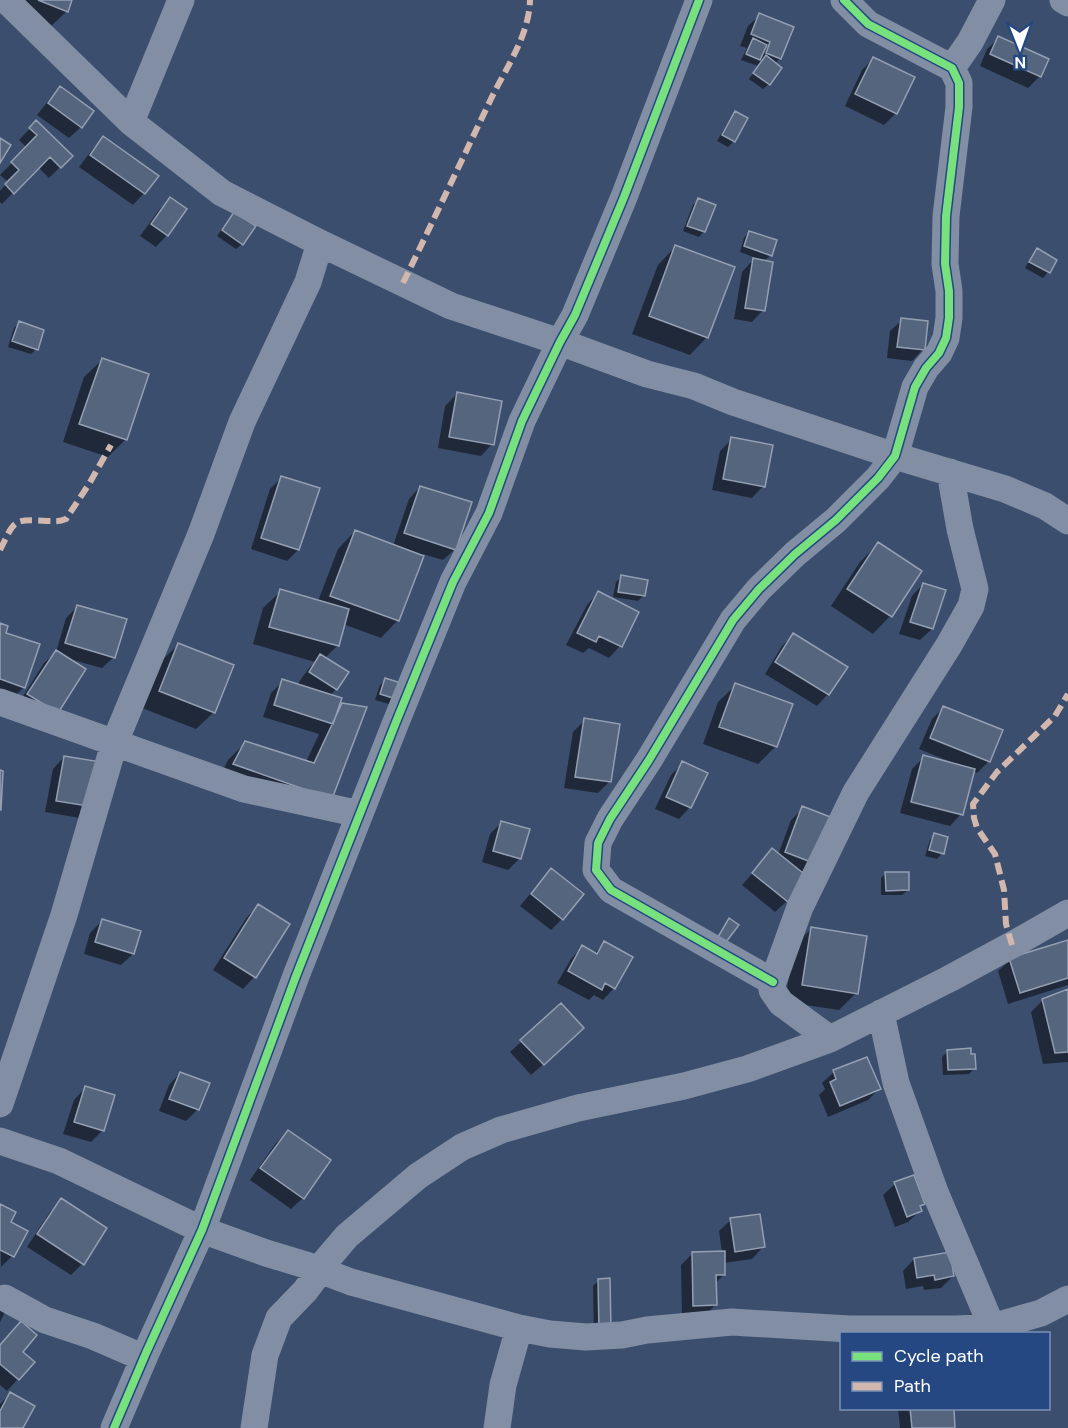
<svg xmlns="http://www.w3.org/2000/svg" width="1068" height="1428" viewBox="0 0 1068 1428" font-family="'DM Sans',sans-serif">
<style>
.shadow{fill:#0007}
.building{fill:#56657e;stroke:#949fb2;stroke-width:1.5}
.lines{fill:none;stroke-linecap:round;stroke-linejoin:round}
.street{stroke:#818ea3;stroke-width:27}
.quiet{stroke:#d1b7ad;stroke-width:6;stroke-dasharray:12 6;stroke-linecap:butt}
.cycleway-casing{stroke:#254883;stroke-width:11}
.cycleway{stroke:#77e17e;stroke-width:8}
</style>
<rect width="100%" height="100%" fill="#3b4e6d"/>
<path class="shadow" d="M0,0H71L67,11L49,28Z
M760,15L792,28L779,59L775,64L769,84L763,89L749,79L758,66L741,60L747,48L740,46L748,26Z
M999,38L1040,76L1028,88L980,66L987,49Z
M873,59L896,113L884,125L845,106L862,70Z
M60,88L81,127L69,138L37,115L49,100Z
M735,113L746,119L734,141L728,147L717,141L730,119Z
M36,122L71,156L49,178L38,167L2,204L0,202V191L8,182L0,175L27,148L19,140Z
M103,138L144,193L133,205L79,167L92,150Z
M170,199L167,235L156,247L140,236L159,210Z
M699,200L704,231L699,237L683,231L693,205Z
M229,219L242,244L236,249L217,236Z
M749,232L771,255L764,261L740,252L744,238Z
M675,247L707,337L690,355L632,334L658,265Z
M1037,250L1055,260L1048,272L1043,278L1025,268L1032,256Z
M753,260L763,310L752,322L734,319L742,272Z
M902,320L923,349L912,361L887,358L890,331Z
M19,323L36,349L31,354L8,347L14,328Z
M102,360L126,439L108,457L63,442L84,377Z
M457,394L492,444L481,456L438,448L445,406Z
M732,439L763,486L752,498L712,490L720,451Z
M282,477L298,550L287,561L251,549L270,489Z
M420,487L455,549L443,560L423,554L398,620L381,638L343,624L337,646L324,659L336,689L330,696L335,712L342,704L330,798L217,782L228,760L245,743L306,762L319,734L263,717L271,693L283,681L297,685L309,668L315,662L253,644L263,608L281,591L318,601L338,549L355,531L393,546L409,499Z
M878,544L920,571L890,616L873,634L831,606L860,562Z
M621,577L644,595L638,601L613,597L616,582Z
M923,584L932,629L920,640L899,634L912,596Z
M598,593L620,646L609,658L589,648L583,653L566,645L587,605Z
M77,607L114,657L102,668L69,659L56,712L17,706L44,663L56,652L66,618Z
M0,625L24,687L12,699L0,695Z
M793,635L828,694L817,706L765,674L782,646Z
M178,645L214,712L196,729L142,708L160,662Z
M386,680L402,685L392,705L375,700L380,685Z
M736,685L776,746L758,764L703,744L718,702Z
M943,708L989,761L977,773L973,771L961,814L950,826L900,813L912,769L924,757L951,764V762L919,749L932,719Z
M585,720L610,781L598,793L564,788L573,732Z
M64,757L100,763L80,818L45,812L53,769Z
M683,763L690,807L679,819L655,809L671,775Z
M803,808L831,819L787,901L775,912L742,885L773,850L778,855L791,820Z
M502,822L520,858L508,870L482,862L490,834Z
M935,835L942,853L937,859L925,856L930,840Z
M551,870L562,919L551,930L520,906L540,882Z
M886,873L908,890L902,895H881V878Z
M258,906L288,924L254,977L243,989L213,970L247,917Z
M102,921L139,932L133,954L121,965L84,954L90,933Z
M811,929L856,993L839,1010L785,1002L794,946Z
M1068,941V985L1008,1004L998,971L1010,960Z
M604,943L614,988L603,1000L594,995L589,1000L557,983L571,959L582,947L594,954Z
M1068,991V1062L1043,1064L1031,1012L1043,1000Z
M571,1040L531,1075L510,1052L522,1041Z
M948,1051L975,1068L969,1074L943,1075L942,1057Z
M834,1072L879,1089L868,1100L828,1117L819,1095L825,1089L822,1083Z
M180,1073L208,1084L197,1110L186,1121L159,1111L169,1085Z
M85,1088L103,1130L91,1142L63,1134L74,1100Z
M288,1132L303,1198L291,1209L250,1180L276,1143Z
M895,1184L923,1204L919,1208L920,1211L908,1222L895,1227L883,1195Z
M61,1200L82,1264L71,1275L27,1247L50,1212Z
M0,1206L9,1223L12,1256L1,1267Z
M731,1220L763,1247L752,1259L724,1263V1275L715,1283V1305L704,1317H682L681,1265L693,1253H722L719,1231Z
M914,1259L953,1276L941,1288L924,1290L923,1286L906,1289L903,1271Z
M599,1280L604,1336H594L593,1286Z
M0,1304L7,1308L0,1322Z
M0,1345L21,1352L18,1379L7,1391L0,1385Z
M10,1394L21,1428H0V1404Z
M898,1408H952L954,1428H900Z"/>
<path class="building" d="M38,0H72L68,12Z
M759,13L794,27L781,59L766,53L770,42L751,34Z
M998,36L1049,59L1041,77L990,54Z
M753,38L767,45L760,60L746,54Z
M766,55L782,68L770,85L753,73Z
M873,57L915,77L897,114L855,94Z
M60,86L94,111L82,128L48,103Z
M735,111L748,118L735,142L722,135Z
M36,120L73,156L61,168L50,157L14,194L5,184L19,170L11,162L37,135L29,128Z
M103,136L159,176L145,194L90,155Z
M0,138L11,145L0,163Z
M170,197L187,209L168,236L151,224Z
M698,198L716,205L705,232L687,226Z
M234,212L256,226L243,245L222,230Z
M749,231L777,240L772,256L744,246Z
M675,245L735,267L708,338L649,316Z
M1037,248L1057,260L1050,273L1029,262Z
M753,258L773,262L765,311L745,308Z
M901,318L928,321L925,350L897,347Z
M19,321L44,330L38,350L12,341Z
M102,358L149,374L127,440L79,424Z
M457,392L502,401L494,445L449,437Z
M731,437L773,445L765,487L723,479Z
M281,476L320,488L299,550L261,538Z
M420,486L472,502L456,550L404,533Z
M355,530L424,556L399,621L330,596Z
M878,542L922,571L892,617L847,589Z
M621,575L648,580L645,596L618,592Z
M923,583L946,590L933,629L910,622Z
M280,589L349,609L339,646L269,627Z
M598,591L639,612L622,647L599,636L596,642L577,633Z
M77,605L127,619L115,658L65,643Z
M0,623L8,626L6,633L40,644L25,688L0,679Z
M793,633L848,667L829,695L775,662Z
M178,643L234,665L215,713L159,691Z
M56,650L86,669L58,713L27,694Z
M320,654L349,672L337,690L309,672Z
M385,678L404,684L399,700L380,694Z
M282,679L342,698L333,724L274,705Z
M735,683L793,704L777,747L719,727Z
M342,703L367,707L332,799L233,764L245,741L314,763Z
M943,706L1003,730L990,762L930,738Z
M584,718L620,724L611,782L575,777Z
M923,755L975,769L963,815L911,802Z
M64,756L101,762L94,807L56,801Z
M682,761L708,773L691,808L666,797Z
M0,770L3,771L1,810H0Z
M802,806L833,818L816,864L785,852Z
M501,821L530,829L521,859L493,851Z
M934,833L948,837L944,854L929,850Z
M772,848L808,877L788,902L752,873Z
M551,868L584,894L563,920L531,894Z
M885,872H909V890L886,891Z
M258,904L290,924L256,978L224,958Z
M729,918L739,925L726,942L718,937Z
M102,919L141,931L134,954L95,942Z
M811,927L867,936L858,994L802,985Z
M1068,940V978L1020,993L1009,958Z
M604,941L633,957L615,989L605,983L602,990L568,971L582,945L597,954Z
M1068,989V1052L1055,1053L1042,999Z
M561,1003L584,1028L544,1065L520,1040Z
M971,1048V1054H975L976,1069L948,1070L947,1050Z
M867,1057L881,1089L840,1106L830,1082L836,1079L833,1070Z
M180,1072L210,1083L199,1110L169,1099Z
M85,1086L115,1095L104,1131L74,1122Z
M288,1130L331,1160L304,1199L260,1168Z
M914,1175L925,1204L920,1206L922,1211L907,1217L894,1182Z
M61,1198L107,1228L84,1265L37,1234Z
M0,1204L16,1212L11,1222L28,1231L14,1257L0,1250Z
M760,1214L765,1247L735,1252L730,1218Z
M725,1251V1275H716L717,1305L693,1306L692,1252Z
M950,1252L954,1276L935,1280L934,1275L917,1278L914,1258Z
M610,1278L611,1331L599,1332L598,1279Z
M21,1321L37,1335L23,1352L35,1362L19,1380L0,1364V1345Z
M10,1392L35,1406L23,1428H0V1411Z
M910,1408H954L955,1428H912Z"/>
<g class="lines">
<path class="street" d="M6,0L131,122L222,193L320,243L451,306L560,342L647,374L694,386L733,402L895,456L1005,489L1045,506L1068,521
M1063,0L1068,3
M952,68L970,42L992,0
M131,122L181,0
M0,702L244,789L360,814
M773,982L611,890L596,870L598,843L610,819L649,760L733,620L759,589L795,554L836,520L878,478L895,456L915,387L926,368L939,353L946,338L949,318V291L945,264L946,216L959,107V83L952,68L868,24L844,0
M881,1013L896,1083L935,1192L992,1327
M830,1039L781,1003L772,990L773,982L800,907L856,792L949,645L971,606L975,589L960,529L950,472
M0,1104L64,915L114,744L201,534L242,422L308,282L320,243
M0,1141L59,1161L202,1230L266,1253L309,1266L351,1282L519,1328L550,1334L586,1337L622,1335L647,1330L732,1322L849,1329H957L992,1327L1041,1313L1068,1299
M5,1298L45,1320L93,1336L144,1358
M114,1428L146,1353L202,1230L296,976L396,722L453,582L489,513L522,421L560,342L575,315L624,197L699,0
M254,1428L265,1355L279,1318L305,1291L314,1279L318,1270L347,1236L418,1176L462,1147L501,1130L578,1108L684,1086L747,1069L830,1039L949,979L1012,945L1068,913
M497,1428L503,1385L519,1328"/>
<path class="quiet" d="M403,283C432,223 461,162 490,101C505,69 529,37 530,0
M0,550C15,520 12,519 47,521C54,521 59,522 66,519L89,484L111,445
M1012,945L1006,924L1004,890L995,854L977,828L974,818L973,804L997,772L1055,716L1068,694"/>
<g class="cycleway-casing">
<path id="cycleway" d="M773,982L611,890L596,870L598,843L610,819L649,760L733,620L759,589L795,554L836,520L878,478L895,456L915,387L926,368L939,353L946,338L949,318V291L945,264L946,216L959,107V83L952,68L868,24L844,0
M114,1428L146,1353L202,1230L296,976L396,722L453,582L489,513L522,421L560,342L575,315L624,197L699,0"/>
</g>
<use href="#cycleway" class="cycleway"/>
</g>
<rect x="840" y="1332" width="210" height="78" fill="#254883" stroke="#7c91b5" stroke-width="1.5"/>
<rect x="852" y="1352" width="30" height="9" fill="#77e17e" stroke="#7c91b5" stroke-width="1.5"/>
<text x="894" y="1362" font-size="18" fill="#ffffff">Cycle path</text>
<rect x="852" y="1382" width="30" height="9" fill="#d1b7ad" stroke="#7c91b5" stroke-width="1.5"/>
<text x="894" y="1392" font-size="18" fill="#ffffff">Path</text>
<g transform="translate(1020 48) rotate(179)" stroke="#254883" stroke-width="4.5" paint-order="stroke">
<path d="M0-4.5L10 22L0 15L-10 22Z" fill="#ffffff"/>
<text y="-9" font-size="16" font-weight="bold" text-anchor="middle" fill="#ffffff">N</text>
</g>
</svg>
